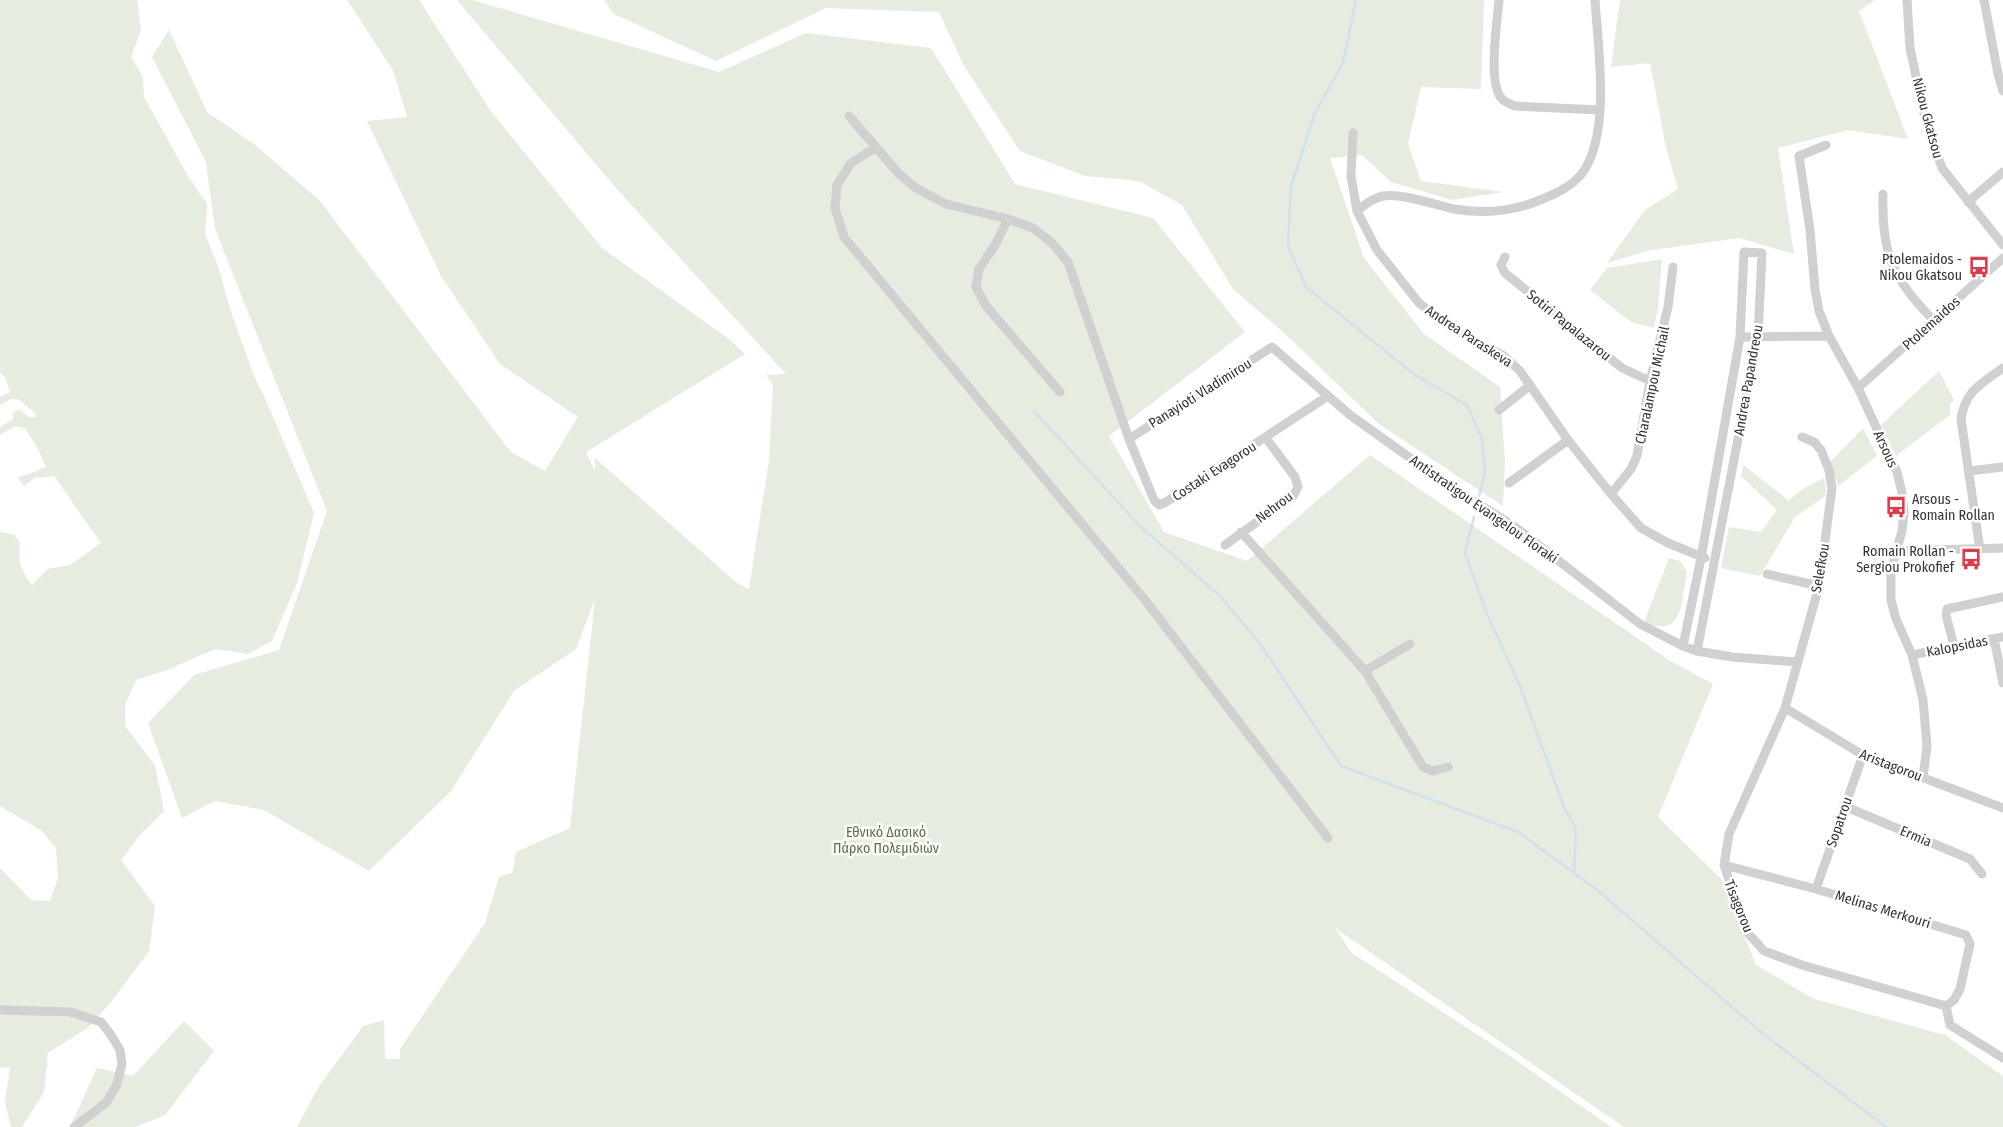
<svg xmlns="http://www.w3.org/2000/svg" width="2003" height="1127" viewBox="0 0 2003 1127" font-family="'Fira Sans Condensed',sans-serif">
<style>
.green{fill:#e6ecdf}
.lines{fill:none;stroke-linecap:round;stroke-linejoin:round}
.stream{stroke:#cfe2ee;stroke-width:2.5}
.street{stroke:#d0d0d0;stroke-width:9}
.labels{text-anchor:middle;stroke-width:5;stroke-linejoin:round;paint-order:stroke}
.street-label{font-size:14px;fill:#333;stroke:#fff}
.poi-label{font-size:14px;fill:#333;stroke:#fff;text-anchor:end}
.park-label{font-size:14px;fill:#56703f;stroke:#fff}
</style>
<rect width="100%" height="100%" fill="#fff"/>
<path class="green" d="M0,0H137L141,30L131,57L143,77L144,97L188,176L207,204L205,234L218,266L230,309L254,376L264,396L314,513L297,583L272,641L248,654L215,649L167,670L136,680L125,705V726L155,765L164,811L140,835L121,860L155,906L149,951L111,1002L89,1027L48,1053L44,1092L22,1127H11L5,1102L10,1067L0,1068V868L31,900L50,901L58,878L56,848L42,831L0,806V532L13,534L20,542C18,560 20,570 32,585L48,569L70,565L101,543L54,476L35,478L24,486L18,478L46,467L38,449L25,428L15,426L0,435V427L13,419V413L19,409L29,417H35L36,414L18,399H11L0,405V397L10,392L5,377L0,373Z
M347,0H419L490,110L602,248L729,339L745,354L586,452L595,471V458L737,583L749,589L769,460L773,385L766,375L786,374L615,187L457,0H472L719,72L806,33L931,48L1015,184L1153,218L1245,332L1109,436L1164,532L1247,561L1370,455L1669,660L1713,684L1658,817L1721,879L1756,965L1814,999L1945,1035L2003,1076V1127H1624L1335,928L1352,953L1507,1054L1611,1127H297L318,1088L363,1026L384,1020L385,1059H400V1049L485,923L499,877L513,872L516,852L570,828L595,599L576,649L514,691L451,791L369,871L264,810L215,801L182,818L148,723L194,675L279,650L327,511L215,229L206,162L152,57L169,30L207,112L254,144L320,201L511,452L545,471L578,417L500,364L441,276L367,121L407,117L393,70Z
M604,0H1484L1481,89L1421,87L1408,144L1421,181L1503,192L1452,200L1391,182L1362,155L1330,158L1364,258L1424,334L1500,387L1505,461L1503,506L1379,424L1281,330L1233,289L1182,205L1139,181L1085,176L1020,151L964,66L939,12L826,8L716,61L614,14Z
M1620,0H1875L1859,11L1908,139L1848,130L1778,148L1794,254L1739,238L1651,250L1607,263L1645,210L1678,189L1666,148L1650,63L1611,67Z
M1662,259L1658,307L1654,328L1631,322L1590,290L1607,268Z
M1939,371L1954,400L1950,404V415L1896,456L1881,425Z
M1863,428L1877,456L1838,486L1830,462Z
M1743,465L1787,499V502L1803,489L1824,478L1826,490L1825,496L1795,517L1760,576L1721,568L1729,527L1761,532L1777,510L1741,476Z
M1669,558L1680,561L1687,572C1681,601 1684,640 1644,622Z
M184,1021L214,1051L165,1115L135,1127H70L97,1068L133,1076Z"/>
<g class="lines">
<path class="stream" d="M1356,0L1343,63L1315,113L1291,186L1288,246L1306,287L1415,375L1467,405L1482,439L1485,473L1479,496
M1035,412L1140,526L1220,596L1261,645L1341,766L1518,832L1596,889L1762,1033L1886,1127
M1474,517L1465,553L1487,614L1520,686L1564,807L1576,829L1574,873"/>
<path class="street" d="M1499,0C1497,23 1488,81 1501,98C1505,102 1510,104 1515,106L1600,110
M1907,0L1910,48L1925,118L1942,168L2003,245
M1984,0L1998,74L2003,91
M849,116L899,174L916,188L946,204L1008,219L1033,228L1052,243L1068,262L1129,439L1154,500L1159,505L1166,502L1328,396
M1353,133L1351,176L1357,211L1377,250L1419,303L1451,328L1504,356L1520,371L1568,440L1611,494L1641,528L1668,543L1705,558
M1826,145L1799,156L1810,230L1815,289L1819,311L1829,336L1858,388L1897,472L1902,493L1904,512L1902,531L1891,570V600L1896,619L1912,655L1923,700L1927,746L1923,777
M875,148L851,163L837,185L835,208L844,237L1145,600L1328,838
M1883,194C1881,255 1893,278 1934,321
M1968,202L2003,172
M1357,211C1365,204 1373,198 1383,196C1401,193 1436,205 1454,209C1484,214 1512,212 1540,200C1555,194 1573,186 1583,172C1611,132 1598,47 1595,0
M1008,219L995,245L979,269L976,287L986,306L1060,392
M1505,257L1501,265L1505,273L1622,368L1650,381
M1740,337L1829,336
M1858,388L2003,258
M1499,410L1529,386
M1802,437L1814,442L1821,450L1829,470L1832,488L1819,586L1785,708L1729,834L1724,865L1747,932L1764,951L1802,965L1946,1006
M1129,439L1272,347L1350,415L1448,485L1514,526L1640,624L1683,646L1697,651L1732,657L1797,662
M1969,471L2003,467
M1509,483L1568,440
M1611,494L1631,469L1637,456L1650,381L1668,307L1673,267
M1241,532L1365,671L1423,767L1433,771L1448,767
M1225,545L1293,496L1298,487L1295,477L1266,438
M1980,550L1961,419C1965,391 1982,383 2003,368
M1896,551L2003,548
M1767,574L1819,586
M1994,639L2003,683
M1683,646L1701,558L1740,337L1744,252L1762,253L1758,336L1697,651
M1954,646L1946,615L1947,609L2003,597
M1912,655L2003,637
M1365,671L1410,644
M1785,708L1863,755L2003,808
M1844,806L1970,859L1982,874
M1724,865L1816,889L1966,935L1970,944L1960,989L1954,1000L1946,1006
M1816,889L1863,755
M1946,1006L1950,1025L2003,1058
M0,1010L71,1012L101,1022L111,1035L120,1050L122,1064L117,1084L107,1102L74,1127"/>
</g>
<defs>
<g id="bus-bare" transform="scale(1.725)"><path d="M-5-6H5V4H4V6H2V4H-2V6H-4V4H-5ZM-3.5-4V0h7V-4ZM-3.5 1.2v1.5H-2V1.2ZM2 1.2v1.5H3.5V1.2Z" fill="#e63946" stroke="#fff" stroke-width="2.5" paint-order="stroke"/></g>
</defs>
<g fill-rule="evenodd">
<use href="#bus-bare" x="1979" y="267"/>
<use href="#bus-bare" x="1896" y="507"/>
<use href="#bus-bare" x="1971" y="559"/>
</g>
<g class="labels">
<g class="street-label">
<text transform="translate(1928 118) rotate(75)" y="5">Nikou Gkatsou</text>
<text transform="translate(1931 323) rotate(-42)" y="5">Ptolemaidos</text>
<text transform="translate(1569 325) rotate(39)" y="5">Sotiri Papalazarou</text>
<text transform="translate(1469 336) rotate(33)" y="5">Andrea Paraskeva</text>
<text transform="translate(1748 380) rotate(-80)" y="5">Andrea Papandreou</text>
<text transform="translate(1652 385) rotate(-78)" y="5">Charalampou Michail</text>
<text transform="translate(1200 393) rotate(-32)" y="5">Panayioti Vladimirou</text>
<text transform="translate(1886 449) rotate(65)" y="5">Arsous</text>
<text transform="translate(1214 471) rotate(-33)" y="5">Costaki Evagorou</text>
<text transform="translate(1274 507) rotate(-37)" y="5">Nehrou</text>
<text transform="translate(1484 509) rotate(35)" y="5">Antistratigou Evangelou Floraki</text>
<text transform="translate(1820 568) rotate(-80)" y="5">Selefkou</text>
<text transform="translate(1957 646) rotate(-11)" y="5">Kalopsidas</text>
<text transform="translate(1891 765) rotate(21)" y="5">Aristagorou</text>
<text transform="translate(1839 822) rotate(-71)" y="5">Sopatrou</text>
<text transform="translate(1916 836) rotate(23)" y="5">Ermia</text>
<text transform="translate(1739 906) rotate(68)" y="5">Tisagorou</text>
<text transform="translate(1883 909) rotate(17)" y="5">Melinas Merkouri</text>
</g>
<g class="poi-label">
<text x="1962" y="264">Ptolemaidos -<tspan x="1962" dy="16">Nikou Gkatsou</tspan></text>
<text x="1912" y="504" text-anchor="start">Arsous -<tspan x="1912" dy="16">Romain Rollan</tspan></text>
<text x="1954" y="556">Romain Rollan -<tspan x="1954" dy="16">Sergiou Prokofief</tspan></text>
</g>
<g class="park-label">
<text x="886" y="837">Εθνικό Δασικό<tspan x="886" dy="16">Πάρκο Πολεμιδιών</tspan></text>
</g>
</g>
</svg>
